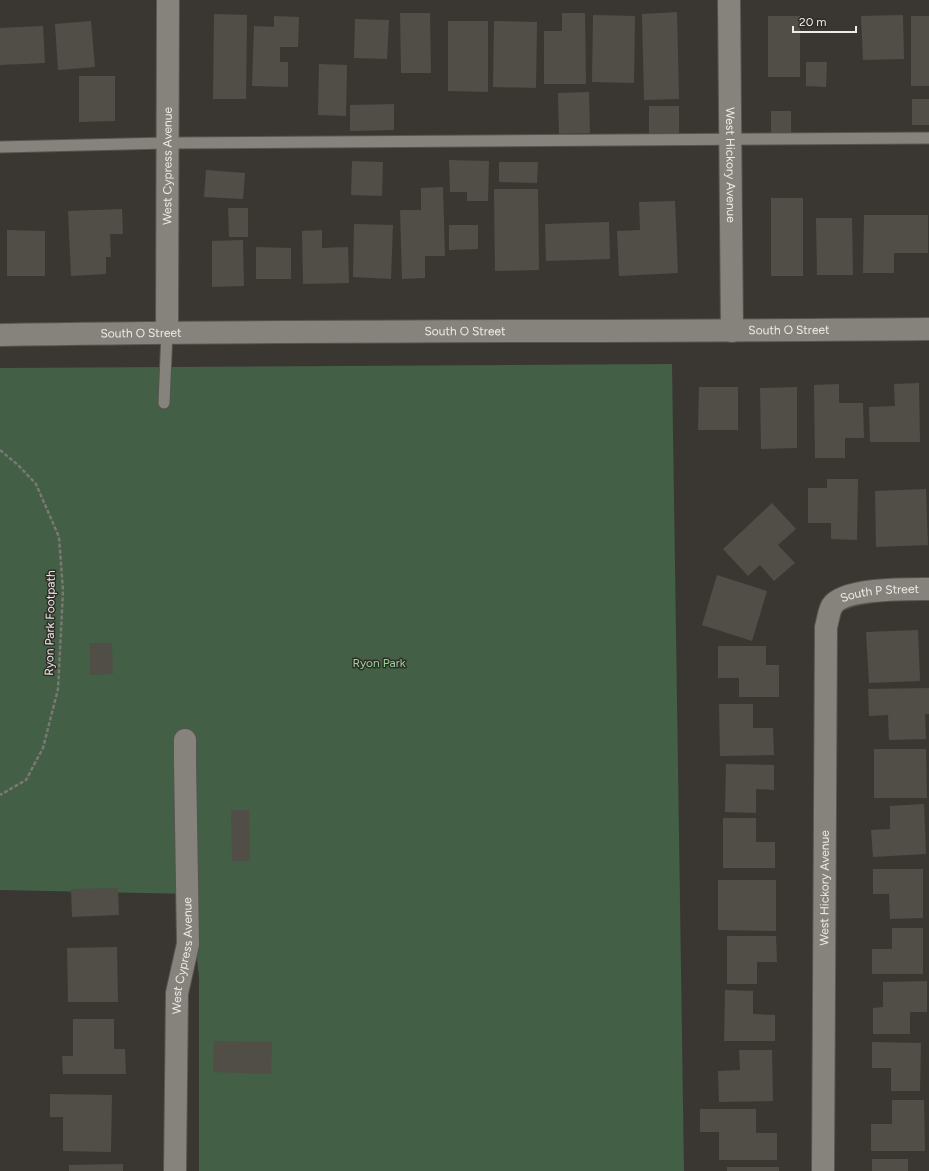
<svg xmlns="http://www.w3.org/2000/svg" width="929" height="1171" viewBox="0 0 929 1171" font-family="Figtree,sans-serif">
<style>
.green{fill:#435f45}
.building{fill:#514e48}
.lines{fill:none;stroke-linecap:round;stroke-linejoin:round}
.service-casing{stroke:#56544f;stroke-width:13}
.minor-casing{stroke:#56544f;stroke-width:24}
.tertiary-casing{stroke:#56544f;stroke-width:24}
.path{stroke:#7b7874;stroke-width:2.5;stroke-dasharray:4 2;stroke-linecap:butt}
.service{stroke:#86837c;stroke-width:11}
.minor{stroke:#86837c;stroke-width:22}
.tertiary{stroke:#86837c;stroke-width:22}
.labels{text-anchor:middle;stroke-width:3;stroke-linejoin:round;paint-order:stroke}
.street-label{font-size:12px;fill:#edebe8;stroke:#302d28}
.park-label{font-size:12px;fill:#95d499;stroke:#302d28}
</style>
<rect width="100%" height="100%" fill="#3a3732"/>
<path class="green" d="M672,364L684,1171H199V978L191,894L0,890V368Z"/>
<path class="building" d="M677,12L679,99L644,100L642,14Z
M400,13H430L431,73H401Z
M562,13H585L586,84H544V31H562Z
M214,14L247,15L246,99H213Z
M593,15L635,16L634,83L592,82Z
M903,15L904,59L863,60L861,16Z
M274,16L299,17L298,47H280V62H288V87L252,86L254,26L274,27Z
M768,16H800V77H768Z
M911,16H929V86H911Z
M355,19L389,20L387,59L354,58Z
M91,21L95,67L58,70L55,24Z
M448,21H488V92L448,91Z
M494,21L537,22L536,88L493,87Z
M43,26L45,63L0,65V28Z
M806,62H827L826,87L806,86Z
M319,64L347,65L346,116L318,115Z
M79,76H115V121L79,122Z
M589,92L590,133L559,134L558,93Z
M912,99H929V125H912Z
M394,104V130L350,131V105Z
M649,106H679V136H649Z
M771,111H791V133H771Z
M449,160L489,161L488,201H467V192H450Z
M352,161L383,162L382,196L351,195Z
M499,162H538L537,183L499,182Z
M206,170L245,173L243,199L204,197Z
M443,187L445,256H425V278L402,279L400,210H421V188Z
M494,189H538L539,270L495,271Z
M771,198H803V276H771Z
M675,201L678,273L619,276L617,231L640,230L639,202Z
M228,208H248V237H229Z
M122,209L123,234H110L111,257H106V274L71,276L68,211Z
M864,215H928V253H894V273H863Z
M816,218H852L853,275H817Z
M609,222L610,259L546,261L545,224Z
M354,224L393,225L391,279L353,277Z
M449,225H478V249L449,250Z
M7,230L45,231V276H7Z
M322,230V248L348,247L349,283L303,284L302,231Z
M243,240L244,286L212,287V241Z
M256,247L291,248V279H256Z
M919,383L920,442H870L869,407L895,406L894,384Z
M839,384V403H863L864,438H845V458H815L814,385Z
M699,387H738V430H698Z
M797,387V448L761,449L760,388Z
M827,479H858L857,540L831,539V523H808V488H827Z
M926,489L928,545L876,547L875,491Z
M772,503L796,529L778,545L795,563L774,581L760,565L748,576L723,549Z
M717,575L767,591L752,641L702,625Z
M918,630L920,681L869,683L866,632Z
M90,643H112L113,674L90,675Z
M718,646H766V665H779V697H739V678H718Z
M929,688V714H925L926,739L889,740L888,715L869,716L868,689Z
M719,704H753V728H773L774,755L720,756Z
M874,749H926L927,798H874Z
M726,764L774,765V790L756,789V813L725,812Z
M924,804L926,854L873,857L871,830L890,829V806Z
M231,810H249L250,861H232Z
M723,818H756V842H775V868H723Z
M873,869H923V918L890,919L889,894H873Z
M718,880H776V931L718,930Z
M118,888L119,915L72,917L71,889Z
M892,928H923V974H872V949H892Z
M727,936H776L777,962H757V984H727Z
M117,947L118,1002H68L67,948Z
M927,981V1012H910V1034H873V1008L883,1007V982Z
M725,990L753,991V1014L775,1015V1041H724Z
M73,1019H114V1049H125L126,1074H63L62,1056H73Z
M214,1041L272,1042L271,1074L213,1072Z
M872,1042L921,1043L920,1091H891V1068H872Z
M739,1050H772L773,1101L719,1102L718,1071L740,1070Z
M50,1094L112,1095L111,1152L63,1151V1117H50Z
M892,1100H924L925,1151H871V1124H892Z
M700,1109H756V1133H777V1160H719V1132H700Z
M872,1159H908V1171H872Z
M123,1164V1171H69V1165Z
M727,1167H779V1171H727Z"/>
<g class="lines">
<g class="service-casing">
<path id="service" d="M0,147L167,143L929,138
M164,403L167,332"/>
</g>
<g class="minor-casing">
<g id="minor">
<path id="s1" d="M729,0L732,331"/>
<path id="s2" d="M175,1171L177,993L188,944L185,762V740"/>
<path id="s3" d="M823,1171L826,627C828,620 829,611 832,606C843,588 909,589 929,589"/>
</g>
</g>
<g class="tertiary-casing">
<g id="tertiary">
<path id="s4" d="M167,332L168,0"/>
<path id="s5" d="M0,335C310,330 619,332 929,329"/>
</g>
</g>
<path class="path" d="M0,450L18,465L36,484L59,537L63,591L58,689L43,748L26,780L0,795"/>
<use href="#service" class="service"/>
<use href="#minor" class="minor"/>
<use href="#tertiary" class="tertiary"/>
</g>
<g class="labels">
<g class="street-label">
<text dy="4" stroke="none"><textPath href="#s1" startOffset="165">West Hickory Avenue</textPath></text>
<text dy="4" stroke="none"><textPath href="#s4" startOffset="166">West Cypress Avenue</textPath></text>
<text dy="4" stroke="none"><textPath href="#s5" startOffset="789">South O Street</textPath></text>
<text dy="4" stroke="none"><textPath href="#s5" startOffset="465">South O Street</textPath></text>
<text dy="4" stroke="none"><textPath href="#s5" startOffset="141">South O Street</textPath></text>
<text dy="4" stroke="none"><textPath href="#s3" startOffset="617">South P Street</textPath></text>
<text transform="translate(50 623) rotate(-89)" y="4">Ryon Park Footpath</text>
<text dy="4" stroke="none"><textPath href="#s3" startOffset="283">West Hickory Avenue</textPath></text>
<text dy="4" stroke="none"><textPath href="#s2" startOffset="216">West Cypress Avenue</textPath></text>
</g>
<g class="park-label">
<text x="379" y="667">Ryon Park</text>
</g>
</g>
<path d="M793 26v6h63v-6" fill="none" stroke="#edebe8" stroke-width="2"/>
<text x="799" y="26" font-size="12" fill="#edebe8" stroke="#302d28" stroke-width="3" paint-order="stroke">20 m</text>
</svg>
